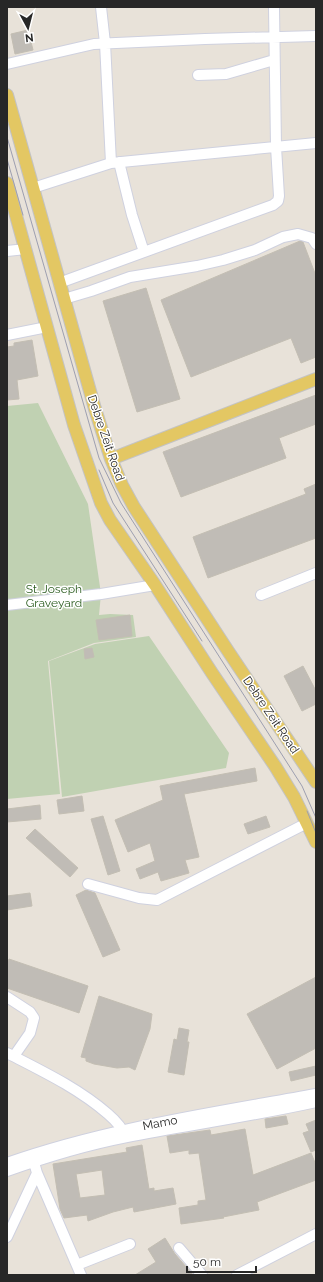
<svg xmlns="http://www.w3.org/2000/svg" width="323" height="1282" viewBox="0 0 323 1282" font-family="Raleway,sans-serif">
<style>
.cemetery{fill:#c0d1b2}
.building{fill:#c0bcb6;stroke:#c3beb3;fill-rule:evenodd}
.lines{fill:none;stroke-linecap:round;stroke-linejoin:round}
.minor-casing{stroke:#cfd1df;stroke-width:12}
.major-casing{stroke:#c3c3c3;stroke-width:14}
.minor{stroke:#fff;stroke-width:10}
.major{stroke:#e3c763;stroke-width:12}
.tram{stroke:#9d9fb0;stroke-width:1}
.labels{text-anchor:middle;stroke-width:3;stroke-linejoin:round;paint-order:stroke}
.street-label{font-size:12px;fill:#272727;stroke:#fff}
.park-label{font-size:12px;fill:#2b5c1f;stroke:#fff}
</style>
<rect width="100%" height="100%" fill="#e8e2d9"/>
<path class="cemetery" d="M38,403L88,504L101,594L99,615L110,614L133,615L136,637L94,643L48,661L60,794L7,799V406Z
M149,636L229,753L226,768L62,797L49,661L95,644Z"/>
<path class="building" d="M28,30L33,50L15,54L11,34Z
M300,241L303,242L316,276V357L301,363L291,338L191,377L161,300Z
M146,288L180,399L137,412L103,301Z
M32,340L38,376L17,380L19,399L7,400V347L14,346V343Z
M316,395V424L279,438L286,458L181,497L163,452Z
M316,484V538L208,578L193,537L306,494L304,489Z
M130,615L132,636L99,640L96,620Z
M92,648L94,657L85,659L84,649Z
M303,666L316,691V704L302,711L284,676Z
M255,768L257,781L184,794L199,857L185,860L189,873L161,881L158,872L140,879L136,869L155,861L150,843L128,852L115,820L163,800L160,786Z
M82,796L84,811L59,814L57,800Z
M40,805L41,819L7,822V809Z
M103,816L120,871L108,875L91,819Z
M266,816L270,827L248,834L244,824Z
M35,829L78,868L70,877L26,838Z
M86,890L95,893L120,950L103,957L76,895Z
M30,893L32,906L7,910V896Z
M9,959L88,986L79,1013L7,988V964Z
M316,977V1048L277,1069L247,1014Z
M99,996L152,1014L150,1029L135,1070L129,1067L117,1068L94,1064L86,1061V1058L81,1057Z
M179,1028L189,1030L187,1042H189L184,1075L168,1072L174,1039L177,1040Z
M316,1066V1075L291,1081L289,1072Z
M286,1116L288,1124L266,1128L265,1119Z
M316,1120V1150L311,1152L303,1133L309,1131L306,1124Z
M245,1129L253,1175L311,1153L316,1165V1180L257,1202L259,1210L223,1217L224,1218L181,1224L179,1208L198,1205V1201L206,1200L199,1153L189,1154V1150L170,1153L167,1136L210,1130L211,1135Z
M142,1145L149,1189L154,1188V1191L173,1188L176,1204L134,1212L133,1207L113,1212L88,1221L87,1215L64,1218L60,1209L53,1164L127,1152L126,1148ZM102,1170L105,1195L80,1198L76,1174Z
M165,1238L175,1254L193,1275H135L156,1262L148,1249Z"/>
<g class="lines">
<g class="minor-casing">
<path id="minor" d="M101,7L105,43L111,163
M7,64L94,44L205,39L316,36
M198,75L226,74L274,60
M119,162L132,215L144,252
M33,188L111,163L316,143
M7,251L26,249
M59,283L273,205L278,201L279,196L276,147L274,7
M64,299L91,291L130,277L197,266L223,260L255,250L283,237L298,234L312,238L316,244
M7,335L47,327
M261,595L316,573
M7,605L101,594L155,585
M88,884L139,898L157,900L307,823
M7,997L30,1012L34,1018L30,1033L14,1056
M7,1053C42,1071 78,1088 108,1114C115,1120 122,1127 125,1136
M32,1155L37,1173L81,1275
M7,1163C107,1128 212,1113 316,1094
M7,1171C46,1157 86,1145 127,1137C190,1125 253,1116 316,1102
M7,1237L37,1173
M179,1248L202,1275
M77,1265L130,1244
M237,1275L316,1234"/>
</g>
<g class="major-casing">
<path id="major" d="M7,95L95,409L111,459L122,485L134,507L228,651L316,782
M7,183L74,425L101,503L110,520L155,585L212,673L275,766L294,797L316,842
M111,459L316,379"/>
</g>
<use href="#minor" class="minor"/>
<use href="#major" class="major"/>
<path class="tram" d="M7,137L99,458L121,503L302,786L316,818
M7,159L23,215
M99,470L113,503L202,641
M307,811L316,833"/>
</g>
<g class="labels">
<g class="street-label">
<text transform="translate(106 438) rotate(71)" y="4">Debre Zeit Road</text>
<text transform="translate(271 715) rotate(56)" y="4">Debre Zeit Road</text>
<text transform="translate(160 1123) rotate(-11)" y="4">Mamo</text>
</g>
<g class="park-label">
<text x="54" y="593">St. Joseph<tspan x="54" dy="14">Graveyard</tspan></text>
</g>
</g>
<rect width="323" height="1282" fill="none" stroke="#272727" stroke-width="16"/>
<g transform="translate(28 28) rotate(173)" stroke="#ffffff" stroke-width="3" paint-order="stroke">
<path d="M0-3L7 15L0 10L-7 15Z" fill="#272727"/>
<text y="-6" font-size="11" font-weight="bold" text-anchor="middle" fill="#272727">N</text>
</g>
<path d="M187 1266v6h69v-6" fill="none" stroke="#272727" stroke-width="2"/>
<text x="193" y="1266" font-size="12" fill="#272727" stroke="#ffffff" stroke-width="3" paint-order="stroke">50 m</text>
</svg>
